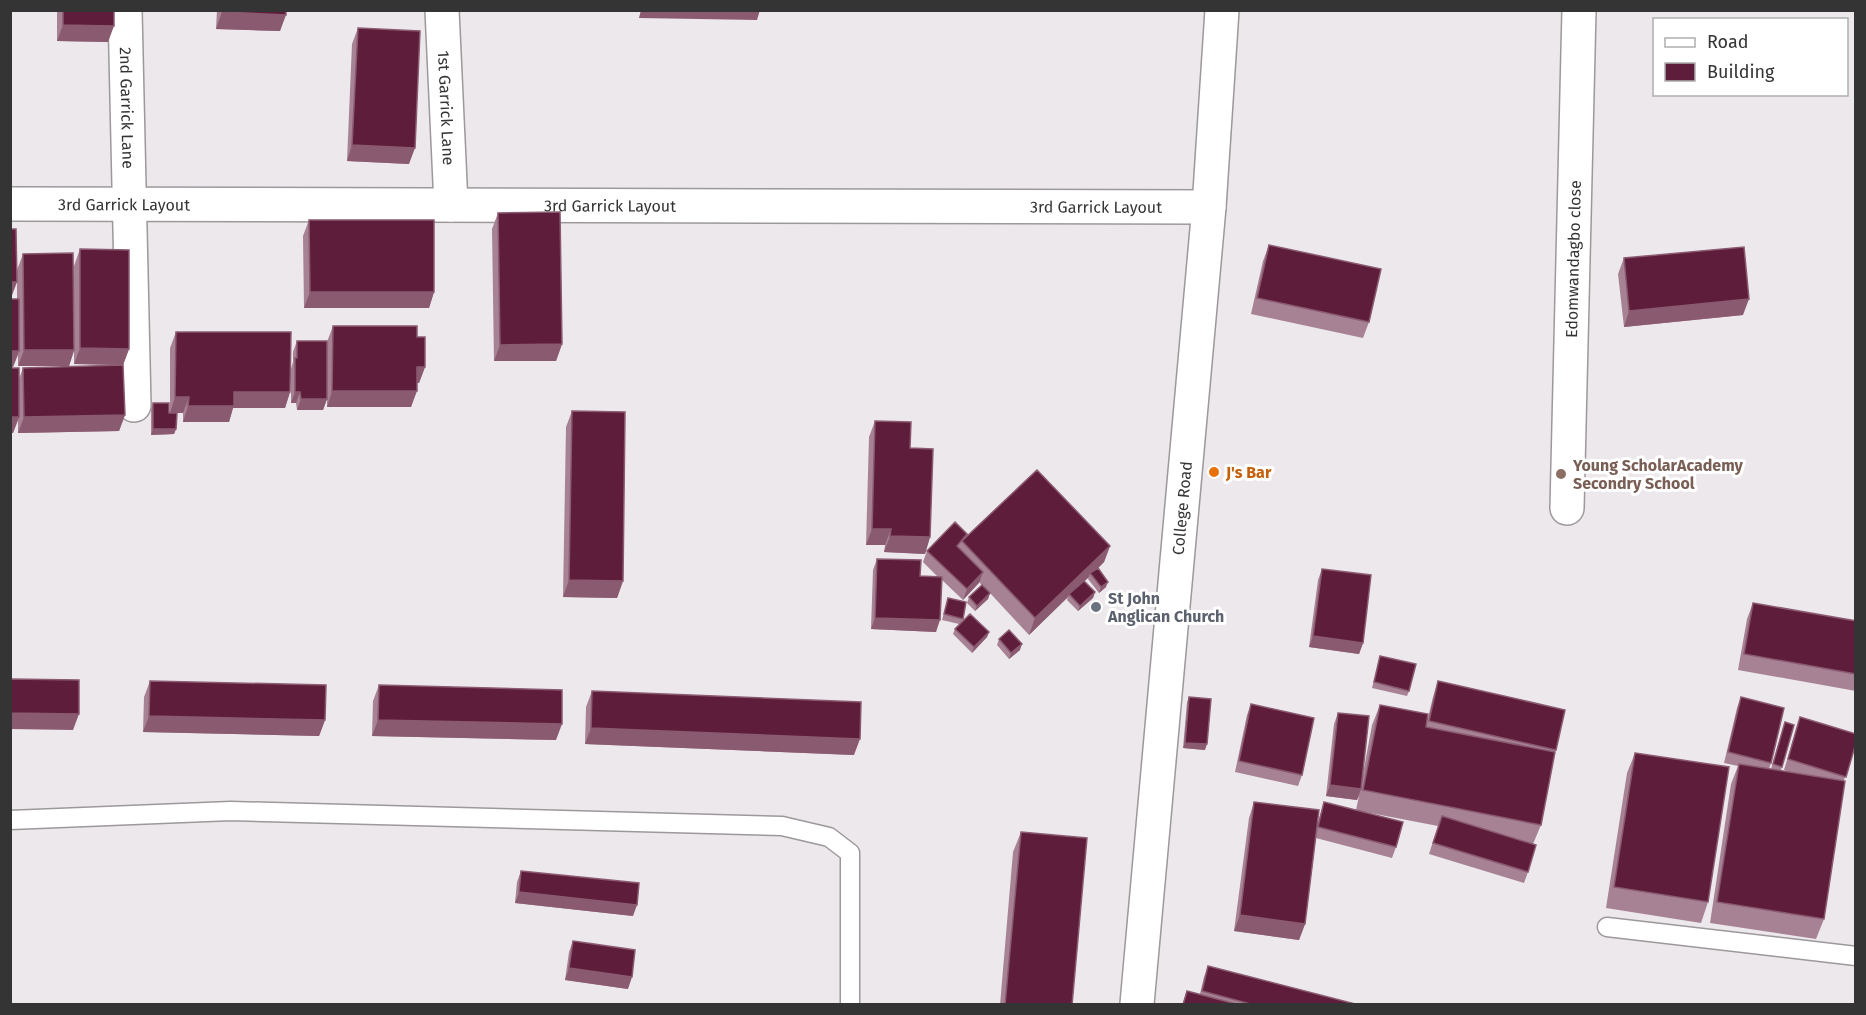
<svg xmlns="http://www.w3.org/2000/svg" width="1866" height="1015" viewBox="0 0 1866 1015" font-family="'Fira Sans',sans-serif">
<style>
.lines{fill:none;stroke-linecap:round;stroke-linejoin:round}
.service-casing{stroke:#9c989c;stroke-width:21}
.minor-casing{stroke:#9c989c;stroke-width:36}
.service{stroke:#fff;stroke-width:18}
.minor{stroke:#fff;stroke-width:33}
.wall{fill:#a68294}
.shaded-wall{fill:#8a5a71}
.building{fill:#5f1d3c;stroke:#8a5a71;stroke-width:1.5}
.food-dot{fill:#e8710a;stroke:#fff;stroke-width:2}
.education-dot{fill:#8d6e63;stroke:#fff;stroke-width:2}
.worship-dot{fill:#6b7280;stroke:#fff;stroke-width:2}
.labels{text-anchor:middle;stroke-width:6;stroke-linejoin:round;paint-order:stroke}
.street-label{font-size:16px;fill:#353435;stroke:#fff}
.education-label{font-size:16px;font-weight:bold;fill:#785e54;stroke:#fff;text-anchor:start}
.food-label{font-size:16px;font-weight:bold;fill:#c56008;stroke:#fff;text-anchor:start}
.worship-label{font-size:16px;font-weight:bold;fill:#5b616d;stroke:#fff;text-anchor:start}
</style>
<rect width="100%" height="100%" fill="#ede8ec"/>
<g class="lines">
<g class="service-casing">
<path id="service" d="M10,820L231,811L782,826L829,837L850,853V1004
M1607,927L1856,956"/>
</g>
<g class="minor-casing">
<g id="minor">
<path id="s1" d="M125,10L134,405"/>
<path id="s2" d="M442,10L451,205"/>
<path id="s3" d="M10,204L1209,207"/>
<path id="s4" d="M1567,508L1579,10"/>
<path id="s5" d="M1137,1004L1209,207L1222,10"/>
</g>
</g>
<use href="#service" class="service"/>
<use href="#minor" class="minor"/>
</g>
<path class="wall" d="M57,10H114L108,42L57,41Z
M217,10H286L280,31L216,29Z
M358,28L409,164L347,161L352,44Z
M498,213L562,344L556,361H494L492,229Z
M309,220L434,292L429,308H304L303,236Z
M1269,245L1369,322L1363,338L1251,314L1263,261Z
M80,249L129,349L123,365L74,364V351L69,366H18V355L13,367L17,299V270L23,254L74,316V266Z
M1624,258L1743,315L1624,327L1618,274Z
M333,326L417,337L425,367L419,383H417L411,407H327V399L323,410H297L296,403H291V369L293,362V352L297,341L327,342Z
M176,332L290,392L285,408H233L229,422H183V413H177L176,429L174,434L151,435V409L153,403L170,413V348Z
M10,368L19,379L23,368L125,415L119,431L18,433V420L13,433H10Z
M572,411L623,581L617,598L563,597L566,427Z
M875,421L910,448L930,537L925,554L884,552L885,545H866L869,437Z
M966,537L1110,546L1104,562L1098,568L1106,587L1099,593L1088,579L1089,577L1084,581L1095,592L1093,598L1078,611L1067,600L1068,597L1029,635L990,593L988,599L975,611L967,603L969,597L989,593L979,582L963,600L942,580L936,632L871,629L873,570L877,559L920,576L938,577L923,562L927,551Z
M1322,569L1363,643L1359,654L1309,647L1318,580Z
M948,598L963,619L962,622L989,632L987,637L972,653L953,634L955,629L959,624L942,620Z
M1753,603L1856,621V691L1738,670L1747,619Z
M999,639L1020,650L1009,659L997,645Z
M1380,656L1409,691L1407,696L1372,688Z
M150,681L325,720L319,736L143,732L144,697Z
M1438,681L1565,710L1555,752L1541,825L1533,844L1528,872L1524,883L1429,854L1438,826L1365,812L1396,847L1392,858L1316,838L1305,924L1299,940L1234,931L1249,818L1254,802L1318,822L1324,802L1356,810L1359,796L1357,800L1326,796L1334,724L1338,713L1363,774L1372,725L1380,705L1426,726L1433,697Z
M379,685L556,740L372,736L373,701Z
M592,691L854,755L585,744L586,707Z
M1189,697L1205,750L1183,748L1187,702Z
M1741,697L1771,763L1769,769H1771L1783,728L1794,725L1781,770L1789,772L1784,770L1800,717L1856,743L1844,780L1824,919L1816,939L1710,923L1731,784L1738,766L1724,763L1737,708Z
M1251,704L1302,775L1298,786L1235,772L1247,715Z
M1635,753L1708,902L1701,923L1606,908L1627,773Z
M1021,832L1072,1005H1000L1013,852Z
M521,871L633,916L515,903L517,882Z
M573,941L628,989L565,980L569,952Z
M1208,966L1359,1005H1182L1187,991L1200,994L1204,977Z"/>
<path class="shaded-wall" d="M641,10H760L757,20L639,18Z
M222,12L286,15L280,31L216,29Z
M63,25L114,26L108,42L57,41Z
M352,145L415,148L409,164L347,161Z
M10,282H17L11,298H10Z
M310,292H434L429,308H304Z
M1749,299L1743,315L1624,327L1629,311Z
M562,344L556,361H494L500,345Z
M80,348L129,349L123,365L74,364Z
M24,350H74L69,366H18Z
M10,351H19L13,367H10Z
M417,367H425L419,383H411Z
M332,391H417L411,407H327Z
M234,392H290L285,408H233L229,422H183L188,406Z
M295,392H300L296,403H291Z
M175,397H189L183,413H170Z
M301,399H327L323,410H297Z
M125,415L119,431L18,433L24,417Z
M10,417H19L13,433H10Z
M153,429H176L174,434L151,435Z
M872,529H891L885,545H866Z
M890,536L930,537L925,554L884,552Z
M1110,546L1104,562L1091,575L1090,573L1089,577L1070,595L1069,594L1068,597L1029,635L1035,618Z
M983,572L979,583L963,600L967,589Z
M569,580L623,581L617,598L563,597Z
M1108,582L1106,587L1099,593L1101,587Z
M1095,592L1093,598L1078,611L1080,606Z
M990,593L988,599L975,611L977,606Z
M875,618L940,620L936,632L871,629Z
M989,632L987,637L972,653L974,647Z
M1313,636L1363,643L1359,654L1309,647Z
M1022,644L1020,650L1009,659L1011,653Z
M10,713L79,714L73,730L10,729Z
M149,716L325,720L319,736L143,732Z
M378,720L562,724L556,740L372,736Z
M591,728L860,739L854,755L585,744Z
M1185,743L1207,744L1205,750L1183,748Z
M1330,785L1361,789L1357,800L1326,796Z
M519,892L637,905L633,916L515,903Z
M1240,915L1305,924L1299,940L1234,931Z
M569,968L632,977L628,989L565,980Z"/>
<path class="building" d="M63,10H114V26L63,25Z
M222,10H286V15L222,12Z
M358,28L420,31L415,148L352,145Z
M560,212L562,344L500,345L498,213Z
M309,220H434V292H310Z
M10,229H16L17,282H10Z
M1269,245L1381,269L1369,322L1257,298Z
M1744,247L1749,299L1629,311L1624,258Z
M80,249L129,250V349L80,348Z
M73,253L74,350H24L23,254Z
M10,299H19V351H10Z
M333,326H417V337H425V367H417V391H332Z
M176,332H291L290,392H234V406H188L189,397H175Z
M297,341H327V399H301L300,392H295V358H297Z
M123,365L125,415L24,417L23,368Z
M10,368H19V417H10Z
M153,403H169V413H177L176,429H153Z
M572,411L625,412L623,581L569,580Z
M875,421L911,422L910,448L933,449L930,537L890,536L891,529H872Z
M1037,470L1110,546L1035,618L962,541Z
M955,522L967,534L957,546L983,572L967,589L927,551Z
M877,559L921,560L920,576L942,577L940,620L875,618Z
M1098,568L1108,582L1101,587L1090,573Z
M1322,569L1371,575L1363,643L1313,636Z
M1084,581L1095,592L1080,606L1069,594Z
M982,585L990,593L977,606L969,597Z
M948,598L966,602L963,619L944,614Z
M1753,603L1856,621V674L1744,654Z
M970,614L989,632L974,647L955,629Z
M1009,630L1022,644L1011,653L999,639Z
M1380,656L1416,664L1409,691L1374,682Z
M10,679L79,680V714L10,713Z
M150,681L326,685L325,720L149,716Z
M1438,681L1565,710L1556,750L1429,721Z
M379,685L562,690V724L378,720Z
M592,691L861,702L860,739L591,728Z
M1189,697L1211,699L1207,744L1185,743Z
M1741,697L1784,708L1771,763L1728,752Z
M1251,704L1314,718L1302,775L1239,761Z
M1380,705L1428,714L1426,727L1555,752L1541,825L1363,790Z
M1338,713L1369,716L1361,789L1330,785Z
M1800,717L1856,734V743L1846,777L1788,759Z
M1785,722L1794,725L1782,767L1773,764Z
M1635,753L1729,767L1708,902L1614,887Z
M1739,764L1845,781L1824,919L1717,902Z
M1254,802L1319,810L1305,924L1240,915Z
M1324,802L1403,822L1396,847L1318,827Z
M1442,816L1536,845L1528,872L1433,843Z
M1021,832L1087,838L1072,1005H1005Z
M521,871L639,883L637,905L519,892Z
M573,941L635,950L632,977L569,968Z
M1208,966L1359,1005H1254L1202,991Z
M1187,991L1240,1005H1183Z"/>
<circle class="food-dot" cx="1214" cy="472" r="6"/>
<circle class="education-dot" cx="1561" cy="474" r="6"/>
<circle class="worship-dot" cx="1096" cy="607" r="6"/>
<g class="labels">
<g class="street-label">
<text dy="6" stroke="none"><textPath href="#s1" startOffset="98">2nd Garrick Lane</textPath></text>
<text dy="6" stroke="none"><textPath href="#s2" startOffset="98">1st Garrick Lane</textPath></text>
<text dy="6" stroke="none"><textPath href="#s3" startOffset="114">3rd Garrick Layout</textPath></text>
<text dy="6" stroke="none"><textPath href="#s3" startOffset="600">3rd Garrick Layout</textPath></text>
<text dy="6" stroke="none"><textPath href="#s3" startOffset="1086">3rd Garrick Layout</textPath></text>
<text dy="6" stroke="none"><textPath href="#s4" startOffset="249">Edomwandagbo close</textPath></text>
<text dy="6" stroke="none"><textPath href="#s5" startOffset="498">College Road</textPath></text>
</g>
<g class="education-label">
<text x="1573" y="471">Young ScholarAcademy<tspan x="1573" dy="18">Secondry School</tspan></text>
</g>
<g class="food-label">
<text x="1226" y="478">J's Bar</text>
</g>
<g class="worship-label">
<text x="1108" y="604">St John<tspan x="1108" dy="18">Anglican Church</tspan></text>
</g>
</g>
<rect width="1866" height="1015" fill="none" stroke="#353435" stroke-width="24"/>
<rect x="1653" y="18" width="195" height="78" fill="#ffffff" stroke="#aeaeae" stroke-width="1.5"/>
<rect x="1665" y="38" width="30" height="9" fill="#ffffff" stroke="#aeaeae" stroke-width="1.5"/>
<text x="1707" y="48" font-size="18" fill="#353435">Road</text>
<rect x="1665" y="63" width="30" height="18" fill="#5f1d3c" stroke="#aeaeae" stroke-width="1.5"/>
<text x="1707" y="78" font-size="18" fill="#353435">Building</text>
</svg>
